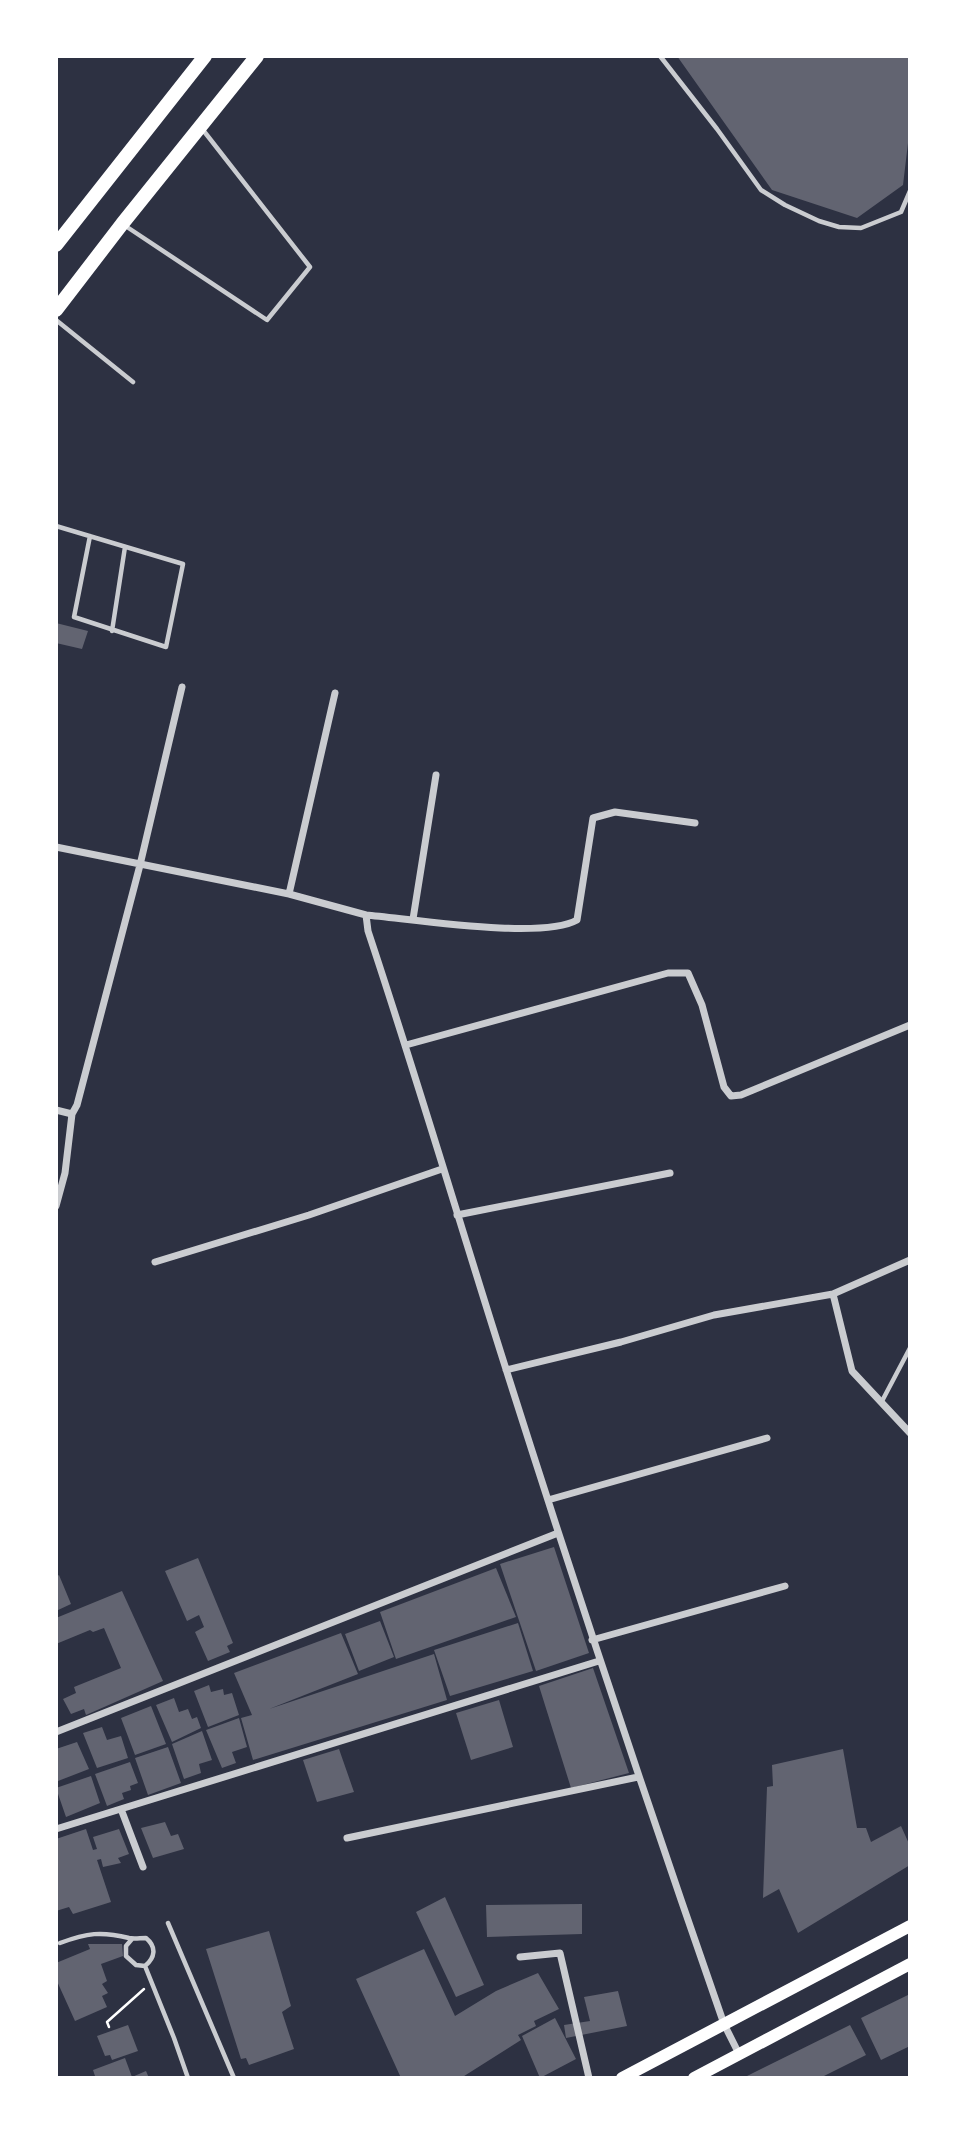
<svg xmlns="http://www.w3.org/2000/svg" width="966" height="2134" viewBox="0 0 966 2134" font-family="'Noto Sans',sans-serif">
<style>
.building{fill:#626471}
.lines{fill:none;stroke-linecap:round;stroke-linejoin:round}
.path{stroke:#fff;stroke-width:2.5}
.service{stroke:#caccd0;stroke-width:4.5}
.minor{stroke:#caccd0;stroke-width:7}
.secondary{stroke:#fff;stroke-width:12}
.trunk{stroke:#fff;stroke-width:14}
</style>
<rect width="100%" height="100%" fill="#2d3142"/>
<path class="building" d="M677,56H910V141L908,143L903,185L857,218L772,190Z
M56,623L88,631L82,649L56,643Z
M554,1547L589,1653L536,1671L500,1564Z
M198,1558L233,1643L227,1646L230,1652L208,1661L195,1632L204,1627L199,1615L187,1621L165,1571Z
M496,1568L516,1617L396,1659L380,1612Z
M59,1575L71,1604L56,1611V1577Z
M122,1591L163,1681L86,1715L84,1709L71,1714L63,1699L76,1693L74,1687L121,1668L104,1628L93,1632L90,1630L56,1644V1618Z
M380,1621L394,1657L359,1671L345,1634Z
M518,1623L533,1671L450,1696L434,1650Z
M341,1633L358,1674L269,1709L434,1654L447,1700L253,1760L241,1718L252,1715L234,1673Z
M593,1668L629,1773L571,1788L539,1686Z
M209,1685L211,1692L223,1689L224,1695L232,1693L239,1715L208,1727L194,1691Z
M174,1698L179,1712L188,1709L192,1719L197,1717L201,1728L172,1742L156,1705Z
M499,1700L513,1747L471,1760L456,1713Z
M151,1706L166,1744L135,1755L121,1718Z
M239,1718L247,1747L232,1752L236,1763L222,1768L206,1730Z
M102,1727L107,1740L121,1736L128,1758L97,1768L83,1733Z
M202,1731L212,1760L199,1764L201,1773L184,1779L172,1744Z
M77,1742L89,1769L58,1781L56,1775V1749Z
M168,1747L181,1783L148,1795L135,1758Z
M339,1749L354,1792L317,1802L303,1760Z
M843,1749L857,1828H866L871,1842L901,1826L910,1846V1865L798,1933L779,1889L763,1898L767,1787L773,1786L772,1765Z
M130,1762L138,1783L130,1786L131,1790L122,1793L124,1799L107,1806L95,1774Z
M91,1776L100,1803L66,1817L56,1788Z
M165,1822L171,1836L178,1834L184,1849L153,1858L141,1828Z
M86,1829L93,1850L97,1849L93,1837L119,1829L129,1854L118,1858L121,1863L103,1867L101,1859L97,1860L111,1902L73,1914L69,1907L56,1911V1839Z
M445,1897L484,1985L456,1997L416,1912Z
M582,1904V1934L487,1937L486,1905Z
M269,1931L291,2006L282,2012L294,2049L249,2065L246,2058L241,2059L206,1949Z
M88,1944H122L123,1956L101,1964L107,1981L102,1984L108,1993L102,1996L107,2007L75,2021L56,1979V1963L90,1949Z
M424,1949L455,2016L496,1991L538,1973L559,2009L534,2021L536,2026L518,2035L521,2040L461,2078H401L356,1979Z
M618,1991L627,2026L566,2038L564,2025L590,2021L584,1997Z
M910,1994V2046L881,2060L861,2018Z
M555,2018L576,2059L540,2078L522,2036Z
M128,2025L138,2051L112,2060L110,2055L105,2056L97,2036Z
M850,2025L866,2055L820,2078H743Z
M125,2058L132,2077L146,2071L149,2078H90L95,2076L93,2070Z"/>
<g class="lines">
<path class="path" d="M109,2027L107,2022L144,1989"/>
<path class="service" d="M660,56L717,129L761,190L785,205L819,221L839,227L861,228L901,212L910,191
M124,225L267,320L310,267L203,130
M56,320L133,382
M56,526L183,564L166,647L74,617L90,536
M112,631L125,547
M881,1403L910,1348
M168,1923L234,2078
M132,1939L126,1946V1956L136,1965L145,1966
M60,1943C87,1933 101,1931 129,1938C134,1939 140,1938 146,1938C157,1947 155,1958 145,1966
M145,1966L174,2038L188,2078"/>
<path class="minor" d="M56,847L289,894L366,915L368,931C416,1075 459,1221 505,1366C575,1587 648,1806 724,2024L739,2054
M289,894L335,693
M366,915C412,919 541,940 577,920L593,818L615,812L695,823
M413,919L436,775
M406,1045L668,973H688L702,1005L724,1087L731,1096L741,1095L910,1025
M56,1110L72,1114
M56,1206L65,1173L72,1114L77,1105L140,865L182,687
M457,1215L670,1173
M155,1262L309,1215L442,1169
M833,1294L852,1371L910,1433
M506,1370L621,1342L714,1315L833,1294L910,1260
M548,1500L767,1438
M592,1640L785,1586
M56,1732L558,1533
M121,1809L143,1867
M56,1829L599,1661
M347,1838L638,1777
M520,1957L560,1953L589,2078"/>
<path class="secondary" d="M622,2078L910,1926
M694,2078L910,1964"/>
<path class="trunk" d="M56,245L205,56
M56,310L122,224L257,56"/>
</g>
<rect width="966" height="2134" fill="none" stroke="#ffffff" stroke-width="116"/>
</svg>
